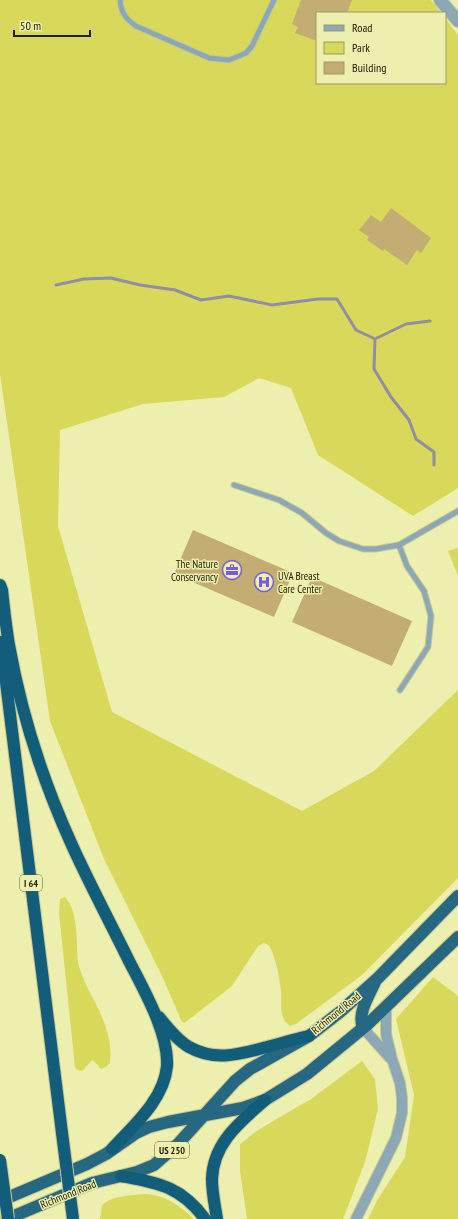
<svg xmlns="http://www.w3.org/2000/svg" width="458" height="1219" viewBox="0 0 458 1219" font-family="'PT Sans Narrow',sans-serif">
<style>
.green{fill:#d8d85a}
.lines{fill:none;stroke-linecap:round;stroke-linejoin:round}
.stream{stroke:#908da6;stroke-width:3}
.building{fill:#c4ad72}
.service-casing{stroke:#c8c991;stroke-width:7}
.minor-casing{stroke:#c8c991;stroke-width:12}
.tertiary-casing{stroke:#c8c991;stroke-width:14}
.trunk-casing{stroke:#c8c991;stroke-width:14}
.motorway-casing{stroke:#c8c991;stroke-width:14}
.service{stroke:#8ca8b6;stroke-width:5}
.minor{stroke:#8ca8b6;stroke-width:10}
.tertiary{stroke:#8ca8b6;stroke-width:12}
.trunk{stroke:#266781;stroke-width:12}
.motorway{stroke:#125d79;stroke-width:12}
.motorway-bridge-casing{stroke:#c8c991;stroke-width:14;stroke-linecap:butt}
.motorway-bridge{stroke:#125d79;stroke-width:12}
.labels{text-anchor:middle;stroke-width:3;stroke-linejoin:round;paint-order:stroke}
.shield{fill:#edefaf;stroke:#5c5d39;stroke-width:1}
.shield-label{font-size:10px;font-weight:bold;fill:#1e1e06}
.poi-label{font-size:11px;fill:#1e1e06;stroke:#edefaf;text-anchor:end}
.street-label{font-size:11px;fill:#1e1e06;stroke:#edefaf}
</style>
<rect width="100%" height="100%" fill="#edefaf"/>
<path class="green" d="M0,0H431L441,13H317V83H445V18L458,35V488L413,516L318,455L291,388L259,378L224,397L143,404L60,430L58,526L112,712L302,811L374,771L458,690V878L362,975L296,1024L290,1026C278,1018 282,1003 281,991C280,984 279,978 278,972C276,962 273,953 269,945L264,943L258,946L232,986L187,1021L184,1023L181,1020L163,978L104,859L50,721L0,374Z
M458,548V576L448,551Z
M65,897C79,912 76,942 78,962C80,972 85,982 89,991C101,1013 113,1036 110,1063L106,1067L101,1069L93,1060C88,1063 87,1067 82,1071L77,1070L75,1067L59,913L60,899Z
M433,977L458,996V1219H368L378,1199L405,1157L414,1095L396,1019Z
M362,1061L375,1079L378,1109L365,1162L343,1219H247L240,1171V1144L258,1130L311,1099Z
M146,1194C167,1196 179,1205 194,1219H100C101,1215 101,1210 102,1206C107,1196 135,1195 146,1194Z"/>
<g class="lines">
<path class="stream" d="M56,285L84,279L111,278L140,285L175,290L201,300L229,296L272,305L318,299H337L356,330L375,339L374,369L391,397L409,420L416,439L434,452V465
M375,339L406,324L430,321"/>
</g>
<path class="building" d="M301,0H352L347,13H317V41L295,33L298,27L292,24Z
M391,208L431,238L421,253L417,250L407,265L384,249L383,251L367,240L369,237L359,230L371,215L381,222Z
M193,530L293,573L274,617L174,574Z
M312,577L412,621L392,666L292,622Z"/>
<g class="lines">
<g class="service-casing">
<path id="service" d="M120,0C121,13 126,19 136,26L209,58L229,60L246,53L252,46L274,0
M234,485L279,500L302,513L326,533L339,541L363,549H376L399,545L458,511
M399,545L407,566L424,591L431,616L428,647L400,690"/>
</g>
<g class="minor-casing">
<path id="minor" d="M363,1028L390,1058
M356,1219L396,1138L402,1113V1098L400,1083L392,1059L386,1034V1008"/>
</g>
<g class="tertiary-casing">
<path id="tertiary" d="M440,0L458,21"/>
</g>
<g class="trunk-casing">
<path id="trunk" d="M363,1028C357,1013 369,996 375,982
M0,1201L87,1164L106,1154L136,1133L149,1127L168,1122L243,1108L265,1100L307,1074L368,1024L458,937
M7,1219L92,1183L137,1172L154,1165L178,1144L235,1081L250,1069L309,1036L340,1012L378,978L458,896"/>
</g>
<g class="motorway-casing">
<path id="motorway" d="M0,585L2,590C4,609 6,627 9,645C21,712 43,781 71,843C89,883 110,922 129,961C144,990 169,1034 167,1066C164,1100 133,1126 112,1149
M1,642L62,1133
M159,1017C168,1028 177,1040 189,1047C216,1062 240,1054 267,1047C281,1043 295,1039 309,1036
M121,1176C158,1183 181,1186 205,1219
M217,1219C215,1206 212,1193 212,1179C213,1143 240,1122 265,1100"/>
</g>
<use href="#service" class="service"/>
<use href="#minor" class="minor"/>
<use href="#tertiary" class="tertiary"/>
<use href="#trunk" class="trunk"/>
<use href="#motorway" class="motorway"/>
<g class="motorway-bridge-casing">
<path id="motorway-bridge" d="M62,1133L73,1219
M0,1160L8,1219"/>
</g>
<use href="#motorway-bridge" class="motorway-bridge"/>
</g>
<defs>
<g id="office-ring" transform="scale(1)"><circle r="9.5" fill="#edefaf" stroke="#775ed8" stroke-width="1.5"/><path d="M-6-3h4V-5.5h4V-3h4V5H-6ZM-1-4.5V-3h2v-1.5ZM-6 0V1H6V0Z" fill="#775ed8"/></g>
<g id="hospital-ring" transform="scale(1)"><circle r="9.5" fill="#edefaf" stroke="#775ed8" stroke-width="1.5"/><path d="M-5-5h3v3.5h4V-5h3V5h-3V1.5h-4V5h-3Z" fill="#775ed8"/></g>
</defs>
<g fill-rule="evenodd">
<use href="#office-ring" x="232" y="570"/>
<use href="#hospital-ring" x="264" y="582"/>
</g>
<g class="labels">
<g class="shield">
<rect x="20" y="875" width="22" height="16" rx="3"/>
<rect x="155" y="1142" width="34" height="16" rx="3"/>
</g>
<g class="shield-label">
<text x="31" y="887">I 64</text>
<text x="172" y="1154">US 250</text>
</g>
<g class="poi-label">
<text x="218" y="568">The Nature<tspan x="218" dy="13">Conservancy</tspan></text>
<text x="278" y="580" text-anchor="start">UVA Breast<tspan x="278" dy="13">Care Center</tspan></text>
</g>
<g class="street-label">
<text transform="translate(336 1013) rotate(-39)" y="4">Richmond Road</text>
<text transform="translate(68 1194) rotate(-22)" y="4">Richmond Road</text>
</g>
</g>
<rect x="316" y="12" width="130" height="72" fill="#edefaf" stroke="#9a9b6b"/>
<rect x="324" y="25" width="20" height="6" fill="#8ca8b6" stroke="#9a9b6b"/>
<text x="352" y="32" font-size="12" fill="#1e1e06">Road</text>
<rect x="324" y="42" width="20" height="12" fill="#d8d85a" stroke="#9a9b6b"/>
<text x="352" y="52" font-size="12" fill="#1e1e06">Park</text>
<rect x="324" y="62" width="20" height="12" fill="#c4ad72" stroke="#9a9b6b"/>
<text x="352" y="72" font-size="12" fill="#1e1e06">Building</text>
<path d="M14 30v6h76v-6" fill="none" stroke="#1e1e06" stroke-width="2"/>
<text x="20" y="30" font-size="12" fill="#1e1e06" stroke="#edefaf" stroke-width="3" paint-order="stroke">50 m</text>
</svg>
